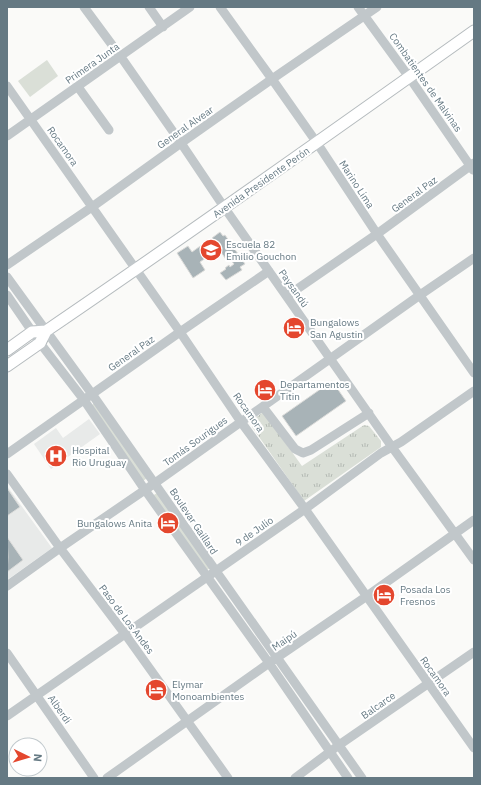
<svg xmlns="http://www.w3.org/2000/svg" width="481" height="785" viewBox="0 0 481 785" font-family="'IBM Plex Sans',sans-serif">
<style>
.built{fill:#e8eae9}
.green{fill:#dadfd7}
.park{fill:url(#park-tufts)}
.building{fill:#a8b3b7;stroke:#dcdcda}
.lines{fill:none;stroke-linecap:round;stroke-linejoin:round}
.major-casing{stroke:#b5bbbe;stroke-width:13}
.minor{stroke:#c1c7ca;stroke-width:9}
.major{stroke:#fff;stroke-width:11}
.labels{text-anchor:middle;stroke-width:4;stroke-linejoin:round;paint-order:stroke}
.street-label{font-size:10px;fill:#657983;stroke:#fff}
.poi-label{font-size:10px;fill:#657983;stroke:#fff;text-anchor:start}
</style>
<defs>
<pattern id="park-tufts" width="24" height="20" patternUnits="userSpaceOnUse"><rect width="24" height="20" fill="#dadfd7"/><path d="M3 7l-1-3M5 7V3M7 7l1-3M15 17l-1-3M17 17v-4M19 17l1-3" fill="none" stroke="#b4bab4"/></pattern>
</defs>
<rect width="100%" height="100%" fill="#fafaf8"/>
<path class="built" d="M89,419L100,434L51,469L34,444L56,428L63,438Z
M7,486L52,548L7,580Z"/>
<path class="green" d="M47,60L58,76L30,97L18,81Z
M94,403L147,478L143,481L90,407Z
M157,493L210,568L206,571L152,496Z"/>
<path class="park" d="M263,412L302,466L364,425L369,426L381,441V447L304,501L252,427V421Z"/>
<path class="building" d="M220,232L223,236L225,235L245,264L240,267L242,270L226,280L220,273L226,269L225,268L229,265L230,267L234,264L230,259L227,261L219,249L200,262L205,270L193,278L177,253L188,246L192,252L203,244L204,247L214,240L212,238Z
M332,381L346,401L296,436L282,416Z
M7,488L20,507L7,516Z
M7,537L23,560L7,572L8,557Z"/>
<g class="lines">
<g class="major-casing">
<path id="major" d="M7,350L32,332L46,331
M7,366L40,343L46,331C190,233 332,132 474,31"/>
</g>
<path class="minor" d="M84,7L121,57L181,143L224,207L392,447L474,560
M149,7L163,27
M220,7L272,79L317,143L377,234L474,373
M358,7L409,77L473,170
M7,86L180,332L241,422L305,509L474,748
M78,87L109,130
M7,136L190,7
M7,265L92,207L181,143L272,79L377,7
M7,277L92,394L216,571L362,778
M7,295L40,343L84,400L145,490L269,663L348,778
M287,296L377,234L474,163
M263,407L295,449L303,453L311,450L369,413
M7,454L180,332L269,271
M7,474L60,548L125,634L228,778
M7,586L60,548L155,483L420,295L474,258
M7,653L94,778
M7,716L305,509L381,453L401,442L474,391
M107,778L269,663L367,596L474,520
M295,778L339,745L474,652"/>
<use href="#major" class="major"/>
</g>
<defs>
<g id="school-disc" transform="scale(1.15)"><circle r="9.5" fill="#e4472e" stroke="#fff"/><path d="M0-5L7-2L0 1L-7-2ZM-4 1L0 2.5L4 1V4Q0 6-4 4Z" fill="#fff"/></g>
<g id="hotel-disc" transform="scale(1.15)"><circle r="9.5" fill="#e4472e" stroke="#fff"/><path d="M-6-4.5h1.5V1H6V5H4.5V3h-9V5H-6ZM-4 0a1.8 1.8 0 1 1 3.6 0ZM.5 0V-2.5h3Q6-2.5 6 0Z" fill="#fff"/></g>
<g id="hospital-disc" transform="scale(1.15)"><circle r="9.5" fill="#e4472e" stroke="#fff"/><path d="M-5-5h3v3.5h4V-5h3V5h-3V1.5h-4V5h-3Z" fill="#fff"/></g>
</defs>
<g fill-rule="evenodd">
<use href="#school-disc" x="211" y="250"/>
<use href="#hotel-disc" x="294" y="328"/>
<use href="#hotel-disc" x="265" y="390"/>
<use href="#hospital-disc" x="56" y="456"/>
<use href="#hotel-disc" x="168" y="523"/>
<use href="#hotel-disc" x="384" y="595"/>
<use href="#hotel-disc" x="156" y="690"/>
</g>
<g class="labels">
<g class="street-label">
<text transform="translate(92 63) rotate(-35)" y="4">Primera Junta</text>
<text transform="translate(426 82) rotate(55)" y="4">Combatientes de Malvinas</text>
<text transform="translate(185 127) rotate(-35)" y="4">General Alvear</text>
<text transform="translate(63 146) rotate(55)" y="4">Rocamora</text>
<text transform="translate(261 182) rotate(-35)" y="4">Avenida Presidente Perón</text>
<text transform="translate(357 184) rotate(57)" y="4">Marino Lima</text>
<text transform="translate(414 194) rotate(-36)" y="4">General Paz</text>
<text transform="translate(294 288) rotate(55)" y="4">Paysandú</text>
<text transform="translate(131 353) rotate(-35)" y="4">General Paz</text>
<text transform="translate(249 412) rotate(55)" y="4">Rocamora</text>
<text transform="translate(195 441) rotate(-36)" y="4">Tomás Sourigues</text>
<text transform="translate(194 521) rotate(56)" y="4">Boulevar Gaillard</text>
<text transform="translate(254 531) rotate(-35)" y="4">9 de Julio</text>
<text transform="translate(127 619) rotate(53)" y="4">Paso de Los Andes</text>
<text transform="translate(284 640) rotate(-35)" y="4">Maipú</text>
<text transform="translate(436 676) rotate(55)" y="4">Rocamora</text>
<text transform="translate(378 705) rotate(-35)" y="4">Balcarce</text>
<text transform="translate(60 709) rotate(55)" y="4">Alberdi</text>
</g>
<g class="poi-label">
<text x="226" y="248">Escuela 82<tspan x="226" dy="12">Emilio Gouchon</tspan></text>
<text x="310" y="326">Bungalows<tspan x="310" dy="12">San Agustin</tspan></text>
<text x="280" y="388">Departamentos<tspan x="280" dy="12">Titin</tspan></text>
<text x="72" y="454">Hospital<tspan x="72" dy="12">Rio Uruguay</tspan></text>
<text x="152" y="527" text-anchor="end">Bungalows Anita</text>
<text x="400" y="593">Posada Los<tspan x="400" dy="12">Fresnos</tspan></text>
<text x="172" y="688">Elymar<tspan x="172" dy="12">Monoambientes</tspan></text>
</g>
</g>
<rect width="481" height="785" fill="none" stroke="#657983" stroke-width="16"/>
<g transform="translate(28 757) rotate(95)"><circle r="19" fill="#ffffff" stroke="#c1c9cd"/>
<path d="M0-3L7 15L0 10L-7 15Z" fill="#e4472e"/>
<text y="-6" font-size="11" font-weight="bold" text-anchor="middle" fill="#657983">N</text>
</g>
</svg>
